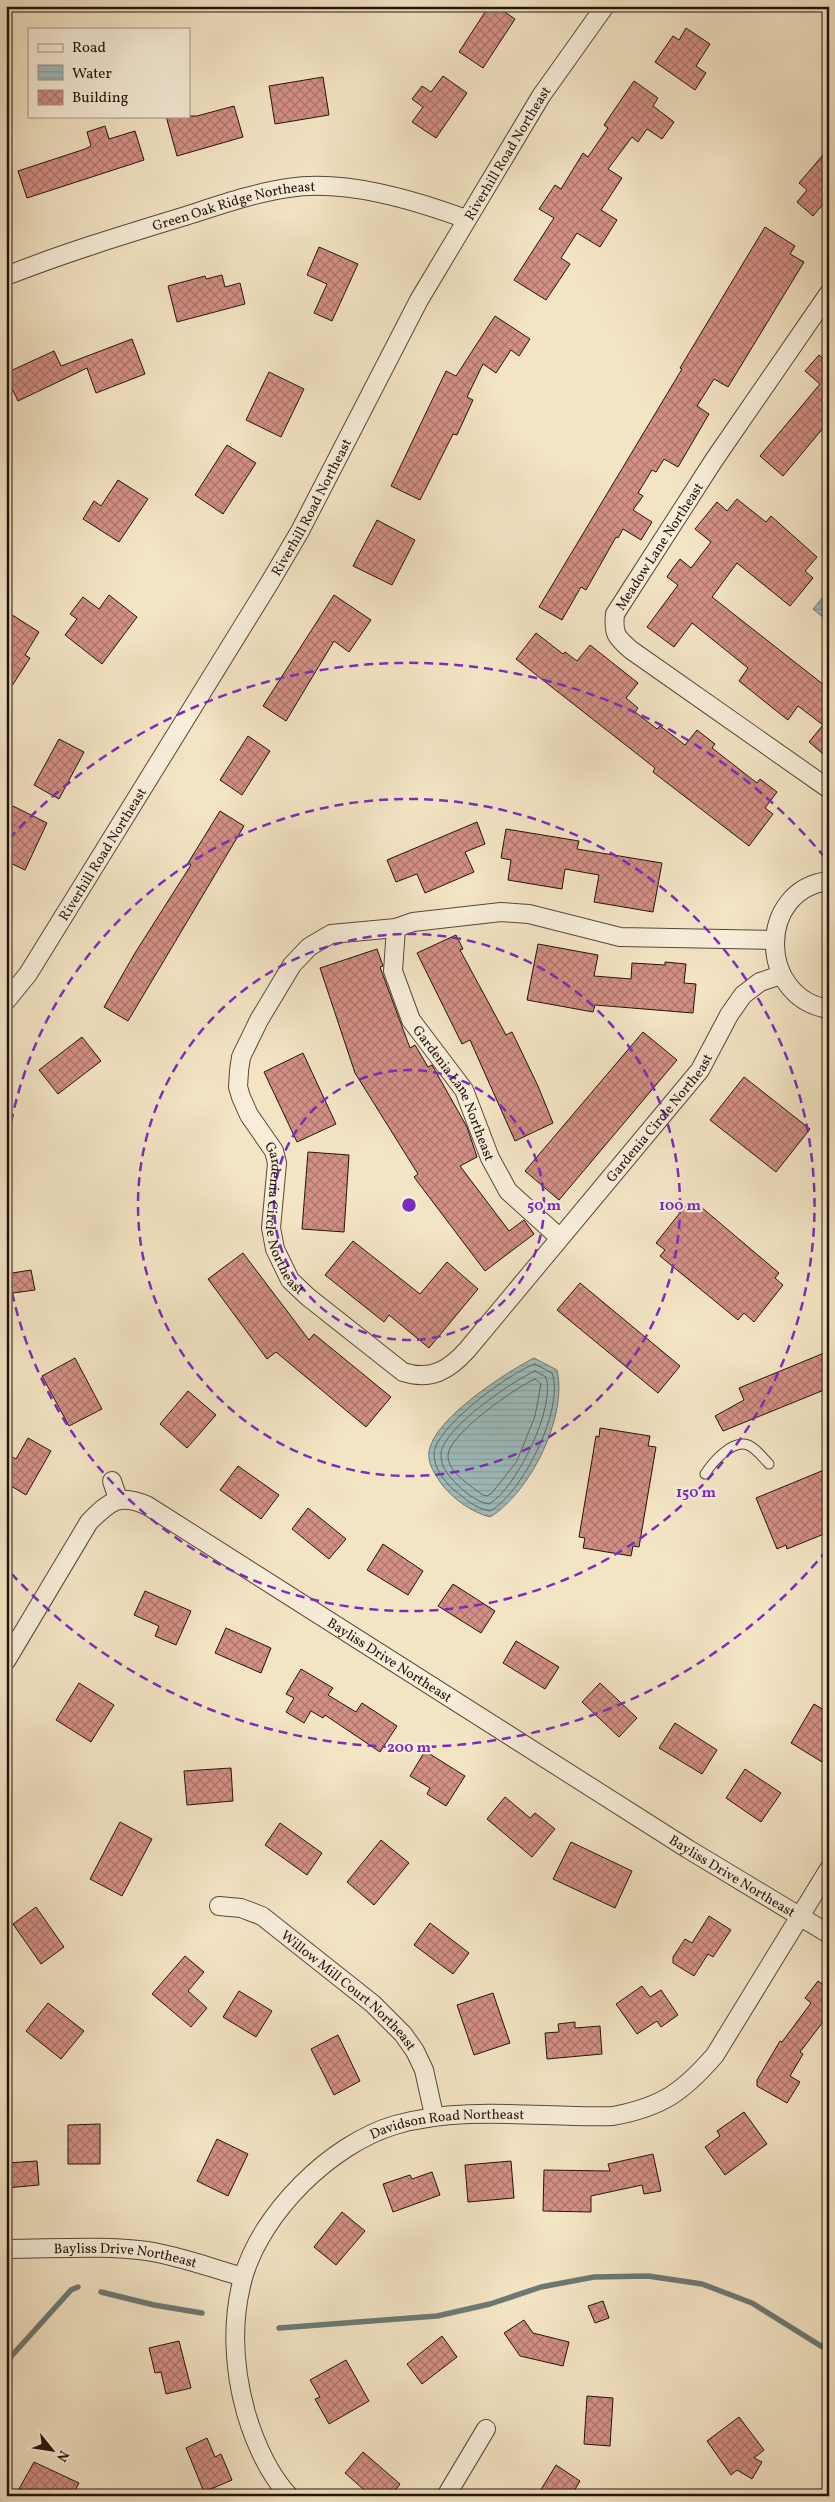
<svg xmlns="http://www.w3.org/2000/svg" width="835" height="2502" viewBox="0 0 835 2502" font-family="Vollkorn,serif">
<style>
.water{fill:url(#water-rules);stroke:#6d7975}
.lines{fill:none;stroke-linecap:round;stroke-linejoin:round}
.shore{stroke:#606864;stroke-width:1}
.stream{stroke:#6d7975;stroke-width:5.5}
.building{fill:url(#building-cross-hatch);stroke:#23140b}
.service-casing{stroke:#574839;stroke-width:11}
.minor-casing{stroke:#574839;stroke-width:20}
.service{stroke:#f7edd9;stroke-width:9}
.minor{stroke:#f7edd9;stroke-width:18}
.ring{fill:none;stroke:#7b2cbf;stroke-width:2.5;stroke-dasharray:9 6}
.labels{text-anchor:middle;stroke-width:4.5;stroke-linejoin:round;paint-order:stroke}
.street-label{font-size:14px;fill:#23140b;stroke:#f7edd9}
.centre{fill:#7b2cbf;stroke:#f7edd9;stroke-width:2.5}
.ring-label{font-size:15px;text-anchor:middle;font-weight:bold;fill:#7b2cbf;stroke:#f7edd9;stroke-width:4.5;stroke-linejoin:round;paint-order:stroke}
</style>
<defs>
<pattern id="water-rules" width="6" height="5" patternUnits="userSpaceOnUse" patternTransform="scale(1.25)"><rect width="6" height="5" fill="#9ebcbc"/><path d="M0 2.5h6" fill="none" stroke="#88a1a0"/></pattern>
<pattern id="building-cross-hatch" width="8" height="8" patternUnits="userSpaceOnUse" patternTransform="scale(1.25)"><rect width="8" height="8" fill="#d39086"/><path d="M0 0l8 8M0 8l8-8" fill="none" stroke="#ab746c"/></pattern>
</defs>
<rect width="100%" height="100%" fill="#f3e4c4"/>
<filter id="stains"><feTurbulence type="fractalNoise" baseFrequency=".004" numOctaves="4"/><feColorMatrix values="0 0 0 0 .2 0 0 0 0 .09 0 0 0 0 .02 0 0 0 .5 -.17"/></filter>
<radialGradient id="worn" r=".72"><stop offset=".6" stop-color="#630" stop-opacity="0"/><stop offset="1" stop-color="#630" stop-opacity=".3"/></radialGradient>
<path class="water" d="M829,590V622L813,609Z
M534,1358L557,1370C568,1416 530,1493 490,1517C472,1512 456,1501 443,1486C436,1476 427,1464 429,1451C435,1418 505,1373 534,1358Z"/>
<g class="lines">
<path class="shore" d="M535,1364L552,1373C565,1408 522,1494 490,1511C474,1508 466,1499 454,1490C444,1481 434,1468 434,1454C434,1428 512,1371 535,1364Z
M535,1371L546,1377C556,1407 516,1489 489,1504C476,1502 463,1491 454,1481C447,1474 441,1466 441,1455C440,1430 514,1380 535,1371Z
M535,1379L541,1384L535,1416L517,1461L492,1493L487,1496L483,1495C471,1486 447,1472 448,1455C449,1434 516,1387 535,1379Z"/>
<path class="stream" d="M101,2292L154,2305L202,2313
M279,2328L437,2316L490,2304L541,2287L594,2277L648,2276L702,2284L752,2303L829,2351
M6,2362L71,2290L78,2287"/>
</g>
<path class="building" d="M489,6H496L515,19L483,68L459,52Z
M686,28L710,44L696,66L706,73L695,90L655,62L673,36L679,40Z
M443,76L467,93L436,138L412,122L423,107L412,99L422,86L431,92Z
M323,77L329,115L275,124L269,86Z
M634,81L658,98L653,106L674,122L662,139L647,129L638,142L632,137L608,169L622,178L601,210L617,220L600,247L577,233L561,258L570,264L546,300L514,280L554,218L539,209L555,185L561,189L583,153L588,157L608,128L604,125Z
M234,106L243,137L177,156L166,116H197Z
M105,126L109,139L135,131L144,160L27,198L18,171L85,149L91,146L87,132Z
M829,148V197L813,216L797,202L807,190L799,183Z
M765,227L795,246L790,254L804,262L728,387L714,379L697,406L709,414L678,467L664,459L656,472L652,470L638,493L643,496L633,510L652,522L641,540L623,529L618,538L616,537L586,590L581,587L562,620L539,607L682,369L680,368Z
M319,247L358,264L332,321L314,313L327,284L307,275Z
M222,275L225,287L240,283L245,304L177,322L168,286L205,276L206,279Z
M495,316L530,339L519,356L511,350L496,373L483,364L467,397L473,400L457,435L453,434L420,500L391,486L446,371L456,376Z
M132,339L145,374L96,393L87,368L18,401L6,376V373L54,351L61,366Z
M819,355L829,363V421L783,476L760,456L820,384L805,371Z
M269,372L304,389L281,437L246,420Z
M227,445L256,463L223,514L195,495Z
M118,480L148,499L119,542L83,519L94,501L101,506Z
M737,499L766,522L771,516L817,557L805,571L813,578L790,606L737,563L712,597L829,689V759L809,742L823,725L798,706L788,720L779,713L739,681L748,668L692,623L674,647L647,627L678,585L667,577L673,568L680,559L691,568L711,542L695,529L717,502L727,511Z
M377,520L415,540L392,585L353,566Z
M109,595L137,617L102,664L65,635L77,619L70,614L83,597L99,609Z
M334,595L371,620L349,652L334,641L286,721L263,706Z
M6,611L39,632L25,655L30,658L6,695Z
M536,633L563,654L565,652L577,661L590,645L638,683L626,698L638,708L635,712L657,729L660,726L685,745L697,730L715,744L712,748L757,783L760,779L777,792L765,808L773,814L749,846L653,772L655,768L516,659Z
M248,736L270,751L242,795L220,780Z
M59,739L84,752L59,799L34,785Z
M13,806L47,823L25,870L6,861V820Z
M220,811L244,826L128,1021L104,1007L135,953L191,865L188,863Z
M477,822L485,844L465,852L474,872L425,893L417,874L396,882L387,860Z
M506,829L579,841L577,849L662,863L653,912L594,902L599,875L565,869L562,889L508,880L511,860L501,858Z
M456,935L463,949L460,950L506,1035L512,1032L538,1086L553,1123L515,1141L470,1040L462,1044L417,953Z
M538,944L598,955L594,976L631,979L632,963L665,965V962L686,964L684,983L696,984L693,1013L595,1005L593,1012L527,1000Z
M377,949L383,966L380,967L410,1048L415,1045L428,1067L432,1065L467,1127L477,1157L460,1166L509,1231L524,1220L534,1234L485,1271L414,1177L418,1174L355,1073L320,968Z
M643,1032L677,1060L559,1200L525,1171Z
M82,1037L101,1061L58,1094L39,1070Z
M303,1053L336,1124L297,1142L264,1072Z
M744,1077L810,1129L776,1172L710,1120Z
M308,1152L349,1155L344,1232L302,1229Z
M687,1204L697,1212L701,1207L779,1273L775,1278L783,1285L754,1322L744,1313L738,1320L660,1256L665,1250L656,1243Z
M353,1241L420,1294L447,1262L478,1289L429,1348L389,1315L384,1322L325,1275Z
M243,1253L309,1340L314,1334L391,1397L366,1427L276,1352L267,1359L208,1279Z
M31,1270L35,1290L6,1294V1274Z
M580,1283L680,1366L658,1393L557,1310Z
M829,1351V1388L723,1431L715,1416L744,1400L739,1388Z
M75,1358L102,1409L69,1426L42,1376Z
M188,1391L216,1415L187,1448L160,1424Z
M600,1428L650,1436L648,1446L656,1447L639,1547L633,1546L631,1556L583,1548L585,1538L579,1537L596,1436L599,1437Z
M28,1438L51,1451L26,1495L6,1483V1454L16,1459Z
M238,1466L279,1495L261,1519L220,1490Z
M829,1468V1532L787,1549L786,1545L777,1549L756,1498Z
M308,1508L346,1539L329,1559L292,1529Z
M383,1544L423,1571L408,1595L367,1570Z
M453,1584L495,1611L481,1633L438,1606Z
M145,1591L191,1611L176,1645L155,1636L159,1626L134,1615Z
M226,1628L271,1648L261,1673L215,1653Z
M516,1641L559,1667L545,1689L503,1663Z
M301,1669L333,1688L328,1695L356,1712L362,1703L397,1726L380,1752L325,1715L323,1718L311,1711L304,1723L286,1712L294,1698L286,1694Z
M79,1683L114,1705L91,1742L56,1720Z
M600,1683L637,1718L619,1737L582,1702Z
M814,1704L829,1713V1751L822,1762L791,1743Z
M675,1723L717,1750L702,1774L659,1748Z
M425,1751L465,1776L446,1806L427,1794L430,1788L410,1776Z
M231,1768L233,1801L187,1805L184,1771Z
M745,1769L781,1793L761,1822L726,1798Z
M505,1797L530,1818L535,1813L555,1829L532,1857L487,1819Z
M120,1822L152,1839L122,1896L90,1879Z
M280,1823L322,1853L307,1875L265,1845Z
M381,1840L409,1863L374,1905L347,1882Z
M571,1842L632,1871L615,1908L553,1879Z
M36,1907L64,1947L41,1964L13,1924Z
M709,1916L731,1930L713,1957L708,1954L694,1976L673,1963V1957L685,1939L692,1943Z
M430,1923L469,1953L453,1974L414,1945Z
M185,1956L204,1972L188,1991L207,2008L191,2027L152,1994Z
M818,1981L829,1989V2014L800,2052L803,2054L790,2076L800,2082L787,2103L757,2086V2080L780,2041L782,2042L811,2003L805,1998Z
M642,1986L650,1997L661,1990L678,2015L661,2027L657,2021L637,2034L616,2004Z
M239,1991L272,2011L256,2037L223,2017Z
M493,1993L510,2043L474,2055L457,2005Z
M48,2003L84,2031L61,2059L26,2031Z
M575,2022V2028L600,2026L602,2054L547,2059L545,2033L559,2032L558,2024Z
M338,2035L360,2081L334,2095L311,2049Z
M744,2112L767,2144L725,2175L705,2147L720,2136L717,2131Z
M100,2124V2164H68V2125Z
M217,2139L248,2154L228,2196L197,2181Z
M653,2154L661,2191L644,2194L642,2185L591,2196V2212L543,2211L544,2170L610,2171L608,2164Z
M37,2161L39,2185L6,2188V2163Z
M511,2161L514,2198L468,2202L465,2165Z
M432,2172L440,2195L393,2212L383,2184L410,2175L412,2179Z
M342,2212L365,2231L336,2265L314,2247Z
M603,2301L609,2318L595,2323L588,2306Z
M524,2320L533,2333L569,2342L563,2366L520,2356L504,2333Z
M442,2336L457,2357L422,2384L407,2364Z
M179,2341L191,2388L166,2394L161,2372L155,2373L149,2348Z
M346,2360L369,2401L329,2424L315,2399L320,2397L310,2380Z
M587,2396L613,2398L610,2446L584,2444Z
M739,2417L764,2450L754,2458L762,2462L752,2479L737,2470L731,2475L707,2441Z
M207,2438L215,2457L221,2454L232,2480L204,2492L186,2448Z
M363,2452L400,2484L391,2496H371L345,2473Z
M34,2462L79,2483L72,2496H31L19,2489Z
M556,2465L580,2481L571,2496H537Z"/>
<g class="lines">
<g class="service-casing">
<path id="service" d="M705,1474C712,1463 732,1439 748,1445C756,1448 763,1458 769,1464"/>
</g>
<g class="minor-casing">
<g id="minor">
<path id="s1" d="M6,276C64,253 123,235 182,217C217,206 253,193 288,188C345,179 414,200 466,219"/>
<path d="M829,293L714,460L615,614C613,634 616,637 631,650L829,789"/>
<path d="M829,881C757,889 757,998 829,1009"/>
<path id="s2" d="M396,928L393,971L411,1020L464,1090L490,1158L508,1191L560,1238"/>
<path id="s3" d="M774,940L620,937L529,914L501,912L413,922L396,928L331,934L309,947L292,965L259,1020L241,1057L239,1071L238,1087L241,1097L249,1115L274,1151L277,1163L271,1228L275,1249L290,1280L308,1297L403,1372C431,1381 449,1370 467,1350L700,1070L729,1015L743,995L760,982L781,975"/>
<path id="s4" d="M6,1001L28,974L270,582L300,531L419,300L541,96L605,6"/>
<path d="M112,1481L118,1499"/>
<path id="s5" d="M6,1661L89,1522C110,1501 119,1493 148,1506L688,1849L829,1934"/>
<path id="s6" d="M219,1906L241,1908L262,1916L373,2004L403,2034L415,2051L424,2070L434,2115"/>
<path id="s7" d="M6,2249C52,2249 103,2245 147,2251C180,2256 211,2268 243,2277"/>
<path id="s8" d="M289,2496C268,2473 255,2443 246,2413C234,2370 231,2322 243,2278C261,2213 331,2144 395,2125C464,2105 541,2118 613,2116C662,2107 683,2092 715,2055L829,1869"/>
<path d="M446,2496L486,2429"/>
</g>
</g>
<use href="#service" class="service"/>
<use href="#minor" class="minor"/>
</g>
<g class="ring">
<circle cx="409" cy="1205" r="135"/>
<circle cx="409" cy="1205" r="271"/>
<path d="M6 1152A406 406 0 1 1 6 1258"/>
<path d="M827 1550A542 542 0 0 1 9 1571M9 839A542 542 0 0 1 827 860"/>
</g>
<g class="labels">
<g class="street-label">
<text dy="5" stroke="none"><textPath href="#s4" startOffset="986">Riverhill Road Northeast</textPath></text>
<text dy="5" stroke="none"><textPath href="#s1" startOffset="239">Green Oak Ridge Northeast</textPath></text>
<text dy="5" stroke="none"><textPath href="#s4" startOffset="581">Riverhill Road Northeast</textPath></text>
<text transform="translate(659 546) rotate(-57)" y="5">Meadow Lane Northeast</text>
<text dy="5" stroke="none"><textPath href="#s4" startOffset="176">Riverhill Road Northeast</textPath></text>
<text dy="5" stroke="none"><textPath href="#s2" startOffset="181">Gardenia Lane Northeast</textPath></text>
<text dy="5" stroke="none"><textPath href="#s3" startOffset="1361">Gardenia Circle Northeast</textPath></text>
<text dy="5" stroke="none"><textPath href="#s3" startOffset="778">Gardenia Circle Northeast</textPath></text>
<text dy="5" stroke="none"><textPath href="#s5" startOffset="516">Bayliss Drive Northeast</textPath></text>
<text dy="5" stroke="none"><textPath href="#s5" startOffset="921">Bayliss Drive Northeast</textPath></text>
<text dy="5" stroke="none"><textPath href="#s6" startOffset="159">Willow Mill Court Northeast</textPath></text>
<text dy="5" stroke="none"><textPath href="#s8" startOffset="506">Davidson Road Northeast</textPath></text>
<text dy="5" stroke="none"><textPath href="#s7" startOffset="120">Bayliss Drive Northeast</textPath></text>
</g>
</g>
<circle cx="409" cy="1205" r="8" class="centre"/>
<g class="ring-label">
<text x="544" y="1210">50 m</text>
<text x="680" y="1210">100 m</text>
<text x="696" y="1497">150 m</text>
<text x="409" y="1752">200 m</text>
</g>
<rect width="835" height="2502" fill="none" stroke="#f3e4c4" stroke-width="25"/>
<rect x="8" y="8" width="820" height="2487" fill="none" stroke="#23140b" stroke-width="2.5"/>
<rect x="12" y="12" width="810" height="2477" fill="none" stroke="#23140b"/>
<rect x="28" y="28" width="162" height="90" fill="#f7edd9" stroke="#a29687"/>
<rect x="38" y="44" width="25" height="8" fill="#f7edd9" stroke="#a29687"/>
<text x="72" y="52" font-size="15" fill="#23140b">Road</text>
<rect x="38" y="65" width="25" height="15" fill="url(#water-rules)" stroke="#a29687"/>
<text x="72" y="78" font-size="15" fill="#23140b">Water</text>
<rect x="38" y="90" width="25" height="15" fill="url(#building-cross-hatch)" stroke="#a29687"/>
<text x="72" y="102" font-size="15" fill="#23140b">Building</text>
<g transform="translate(52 2450) rotate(120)" stroke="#f7edd9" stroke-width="4" paint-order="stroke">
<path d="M0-4L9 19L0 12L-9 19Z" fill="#23140b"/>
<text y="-8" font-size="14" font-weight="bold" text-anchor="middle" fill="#23140b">N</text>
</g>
<rect width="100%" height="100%" filter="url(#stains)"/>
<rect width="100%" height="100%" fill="url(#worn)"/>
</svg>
